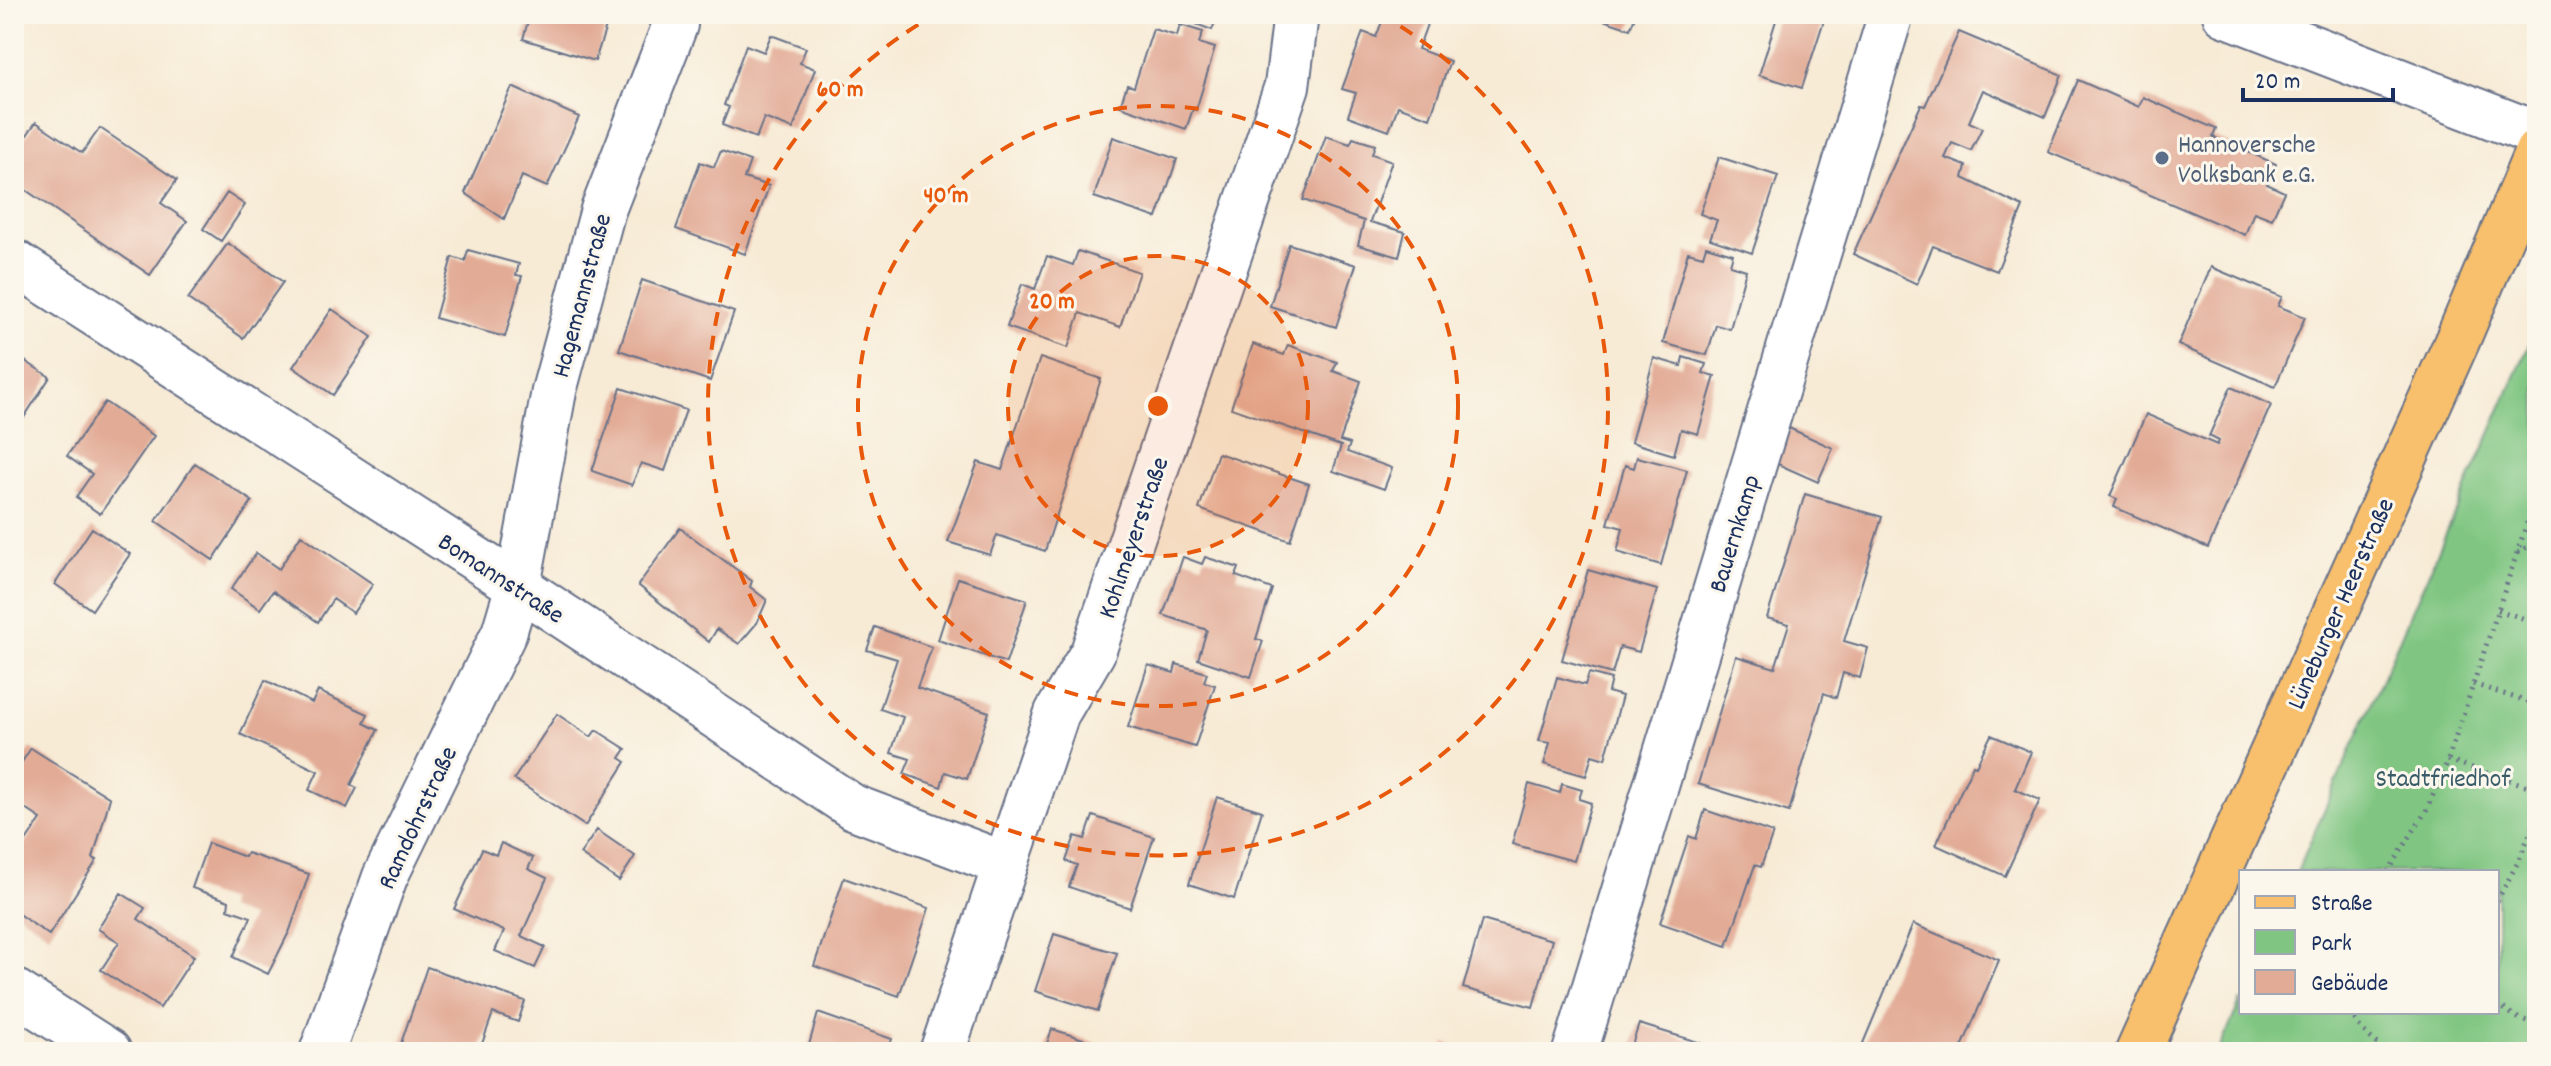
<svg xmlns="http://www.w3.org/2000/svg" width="2551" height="1066" viewBox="0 0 2551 1066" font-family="Dekko,sans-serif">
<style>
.green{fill:#80c682;stroke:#4e7a70;stroke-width:2}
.building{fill:#e2ab96}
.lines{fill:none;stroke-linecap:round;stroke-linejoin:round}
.minor-casing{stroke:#687188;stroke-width:48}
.major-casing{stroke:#687188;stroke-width:48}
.path{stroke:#687188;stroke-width:5;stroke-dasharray:2 6;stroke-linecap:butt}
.minor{stroke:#fff;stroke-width:44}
.major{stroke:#f8bf6c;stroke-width:44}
.ring{fill:none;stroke:#e8590c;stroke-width:4;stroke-dasharray:14 10}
.service-dot{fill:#5c6f8a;stroke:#fbf7ec;stroke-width:3}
.labels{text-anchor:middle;stroke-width:6;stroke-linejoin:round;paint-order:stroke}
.service-label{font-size:26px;fill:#4e5e75;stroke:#fbf7ec;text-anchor:start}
.street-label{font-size:26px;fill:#1b2f5e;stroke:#fbf7ec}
.park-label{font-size:26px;fill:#395c69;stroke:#fbf7ec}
.centre{fill:#e8590c;stroke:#fbf7ec;stroke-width:4}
.ring-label{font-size:24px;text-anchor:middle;font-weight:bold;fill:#e8590c;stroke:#fbf7ec;stroke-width:6;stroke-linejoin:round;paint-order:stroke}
</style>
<rect width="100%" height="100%" fill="#fbf7ec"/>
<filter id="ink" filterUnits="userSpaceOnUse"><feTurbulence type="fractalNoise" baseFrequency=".0125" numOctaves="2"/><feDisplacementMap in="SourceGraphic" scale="16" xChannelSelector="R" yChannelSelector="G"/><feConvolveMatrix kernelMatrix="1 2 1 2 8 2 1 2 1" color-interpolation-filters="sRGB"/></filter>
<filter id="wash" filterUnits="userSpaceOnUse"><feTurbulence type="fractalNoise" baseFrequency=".006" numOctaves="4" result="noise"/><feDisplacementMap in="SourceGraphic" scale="32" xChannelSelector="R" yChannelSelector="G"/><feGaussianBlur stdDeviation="1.8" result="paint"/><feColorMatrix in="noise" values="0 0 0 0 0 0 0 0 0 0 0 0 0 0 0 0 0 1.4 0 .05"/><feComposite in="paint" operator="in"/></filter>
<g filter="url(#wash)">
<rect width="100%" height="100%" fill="#f7ebd6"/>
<path class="green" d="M2537,327V1052H2218L2241,1000V1012H2497V872H2297Z"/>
<g id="blocks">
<path class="building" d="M530,14H610L595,61L523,39Z
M1169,14H1218L1212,30Z
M1385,14L1430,16L1418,49L1450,61L1430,118L1398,106L1389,131L1348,116L1356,93L1342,89L1363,32L1376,37Z
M1602,14H1636L1630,29L1600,19Z
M1778,14H1826L1802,88L1759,75Z
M1180,25L1203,32L1199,43L1215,48L1196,110L1193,109L1186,129L1120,106L1127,85L1134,87L1153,29L1177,36Z
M1959,32L2062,75L2045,117L1983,90L1969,122L1982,128L1971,151L1952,143L1945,158L1966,166L1963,178L2023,207L1997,271L1933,246L1917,284L1853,254L1921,105L1925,106Z
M771,35L806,48L800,63L815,69L793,129L764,118L756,138L722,125L729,107L724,105L746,45L764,52Z
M2078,80L2139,107L2143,97L2216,129L2213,137L2276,164L2267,184L2284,192L2272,219L2254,212L2245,235L2048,152Z
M512,87L579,117L547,187L522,176L504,219L465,193Z
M36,122L82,153L100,128L177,180L161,203L187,221L150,275L14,182V154Z
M1326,136L1350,144L1353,138L1375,145L1372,154L1392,161L1370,222L1405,232L1399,257L1358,245L1364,221L1303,200Z
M1113,137L1177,159L1157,218L1094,197Z
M721,151L750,161L744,178L769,186L745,254L676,229L700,162L714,167Z
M1719,157L1778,176L1752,253L1710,239L1717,220L1700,214Z
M227,193L245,205L221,241L203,229Z
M228,243L283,282L243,338L188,299Z
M1289,244L1356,265L1336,327L1270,306Z
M1706,246L1733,254L1730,265L1746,270L1730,329L1716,325L1707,355L1663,343L1688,252L1703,256Z
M468,250L519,264L516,275L522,276L505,337L435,318L452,257L465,261Z
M1078,251L1139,272L1120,327L1080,313L1068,348L1007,327L1022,284L1035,289L1047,256L1073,265Z
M2211,267L2282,297L2278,306L2305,317L2275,387L2178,345Z
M642,280L734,312L710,381L619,350Z
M332,309L372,337L333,395L293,367Z
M1253,344L1284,355L1288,345L1337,362L1333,371L1361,381L1340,441L1350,444L1347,452L1392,468L1384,489L1333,471L1341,446L1231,408Z
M14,354L50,377L14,433Z
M1683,357L1706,364L1703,373L1715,376L1698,434L1681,429L1674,455L1631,442L1654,358L1681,366Z
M1040,358L1101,379L1045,551L997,535L990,555L948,542L978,462L1002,470Z
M2231,387L2271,405L2208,548L2114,507L2117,499L2110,496L2146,414L2217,445L2219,441L2209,436Z
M621,388L686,410L665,471L641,463L632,485L592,471Z
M105,402L154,436L100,514L76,497L92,474L67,456Z
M1789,428L1833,448L1818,482L1773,462Z
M1218,453L1309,484L1290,541L1199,509Z
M1637,457L1687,470L1661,565L1617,552L1623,528L1608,524L1625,465L1634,468Z
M195,463L252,501L213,560L156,521Z
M1805,494L1882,517L1844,641L1868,648L1860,678L1843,673L1836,698L1824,693L1789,812L1698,784L1736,656L1775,668L1789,624L1767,618Z
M92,528L130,554L92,610L55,584Z
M680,528L752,581L750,587L767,600L757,623L739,644L717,629L709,642L638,585Z
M301,535L373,584L353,613L333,599L318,622L273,591L260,609L231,589L256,553L279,569Z
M1183,557L1202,564L1205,557L1239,568L1236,576L1272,589L1256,639L1263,641L1251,677L1198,659L1207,630L1163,615Z
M1588,570L1657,590L1639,652L1620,647L1612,674L1562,660Z
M958,578L1027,600L1006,663L938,640Z
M875,627L932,647L917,688L989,712L967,779L945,772L941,787L904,774L910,759L891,753L903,717L880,709L897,659L867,650Z
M1176,664L1207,673L1204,682L1215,685L1195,747L1128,727L1148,665L1174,673Z
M1589,673L1611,679L1608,692L1622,696L1605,759L1592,755L1586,776L1544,764L1550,743L1539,741L1557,677L1585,685Z
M265,680L312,703L318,691L368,714L364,723L378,730L351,785L357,788L347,808L309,790L318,771L240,734Z
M557,714L591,737L596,730L626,749L620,758L626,762L585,826L514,779Z
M1991,735L2031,752L2015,789L2040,800L2005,876L1936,845L1973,765L1976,766Z
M31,748L110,798L93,858L97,860L49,935L14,911V859L41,819L14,801V774Z
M1529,784L1560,793L1562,784L1582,790L1579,799L1591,803L1574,861L1512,844Z
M1217,797L1262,811L1234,899L1189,884Z
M1705,810L1773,833L1761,867L1755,865L1727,946L1660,923L1689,836L1696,839Z
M1093,816L1154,837L1130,908L1069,887L1077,865L1066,861L1075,836L1085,839Z
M597,830L635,856L619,881L580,854Z
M208,843L245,857L247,853L309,874L290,930L268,974L233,957L251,917L228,909L229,901L192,888Z
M501,843L533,858L528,869L547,878L521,936L545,947L535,968L495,951L504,931L454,909L482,849L496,855Z
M844,878L929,908L899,996L814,966Z
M121,893L145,908L138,919L194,956L160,1008L101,970L119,942L98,929Z
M1482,920L1552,940L1533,1007L1463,988Z
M1913,924L1999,960L1960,1052H1870L1861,1048Z
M1054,934L1117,953L1098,1011L1035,991Z
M427,967L525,1001L518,1022L493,1013L479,1052H398Z
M818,1013L892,1039L887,1052H807Z
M1639,1024L1701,1043L1698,1052H1622L1624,1046L1631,1048Z
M1052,1029L1102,1045L1100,1052H1044Z
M1445,1043L1471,1051L1470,1052H1442Z"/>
</g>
</g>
<g filter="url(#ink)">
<use href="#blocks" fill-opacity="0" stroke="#687188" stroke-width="2"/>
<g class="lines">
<g class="minor-casing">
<path id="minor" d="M2225,14L2537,134
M14,262L518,586L853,807L1004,864
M14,991L109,1052
M322,1052L385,877L504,633L518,586L554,391L603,210L675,25L672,14
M942,1052L1057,713L1093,652L1287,86L1296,14
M1575,1052L1891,14"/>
</g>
<g class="major-casing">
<path id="major" d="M2138,1052L2458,339L2537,152"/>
</g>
<path class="path" d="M2518,553L2537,540
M2498,610L2537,623
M2473,684L2537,705
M2448,760L2537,789
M2388,872L2426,811L2448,760L2537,493
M2497,901L2518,862L2537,817
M2497,1004L2516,1017L2537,1025
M2351,1012C2358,1029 2375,1043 2390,1052"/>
<use href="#minor" class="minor"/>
<use href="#major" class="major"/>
</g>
</g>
<circle cx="1158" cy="406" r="150" fill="#e8590c" fill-opacity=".12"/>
<g class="ring">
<circle cx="1158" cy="406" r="150"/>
<circle cx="1158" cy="406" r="300"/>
<path d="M1380 14A450 450 0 1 1 936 14"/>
</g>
<circle class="service-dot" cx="2162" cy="158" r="8"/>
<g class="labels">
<g class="service-label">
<text x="2178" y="152">Hannoversche<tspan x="2178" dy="30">Volksbank e.G.</tspan></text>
</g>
<g class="street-label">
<text transform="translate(580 295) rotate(-75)" y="9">Hagemannstraße</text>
<text transform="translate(1733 533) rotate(-73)" y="9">Bauernkamp</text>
<text transform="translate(1132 537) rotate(-71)" y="9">Kohlmeyerstraße</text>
<text transform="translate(502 577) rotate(33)" y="9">Bomannstraße</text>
<text transform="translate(2339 603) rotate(-66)" y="9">Lüneburger Heerstraße</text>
<text transform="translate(416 817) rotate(-65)" y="9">Ramdohrstraße</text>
</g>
<g class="park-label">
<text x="2443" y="786">Stadtfriedhof</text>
</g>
</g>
<circle cx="1158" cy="406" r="12" class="centre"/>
<g class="ring-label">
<text x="840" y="96">60 m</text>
<text x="946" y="202">40 m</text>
<text x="1052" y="308">20 m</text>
</g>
<rect width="2551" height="1066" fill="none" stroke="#fbf7ec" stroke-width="48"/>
<rect x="2239" y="870" width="260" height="144" fill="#fbf7ec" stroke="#a1a7b3" stroke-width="2"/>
<rect x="2255" y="896" width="40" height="12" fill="#f8bf6c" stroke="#a1a7b3" stroke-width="2"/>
<text x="2311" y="910" font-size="24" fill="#1b2f5e">Straße</text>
<rect x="2255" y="930" width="40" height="24" fill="#80c682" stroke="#a1a7b3" stroke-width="2"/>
<text x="2311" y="950" font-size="24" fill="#1b2f5e">Park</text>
<rect x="2255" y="970" width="40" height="24" fill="#e2ab96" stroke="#a1a7b3" stroke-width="2"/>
<text x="2311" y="990" font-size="24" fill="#1b2f5e">Gebäude</text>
<path d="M2243 88v12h150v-12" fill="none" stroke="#1b2f5e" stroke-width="4"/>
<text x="2255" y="88" font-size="24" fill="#1b2f5e" stroke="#fbf7ec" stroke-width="6" paint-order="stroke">20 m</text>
</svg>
